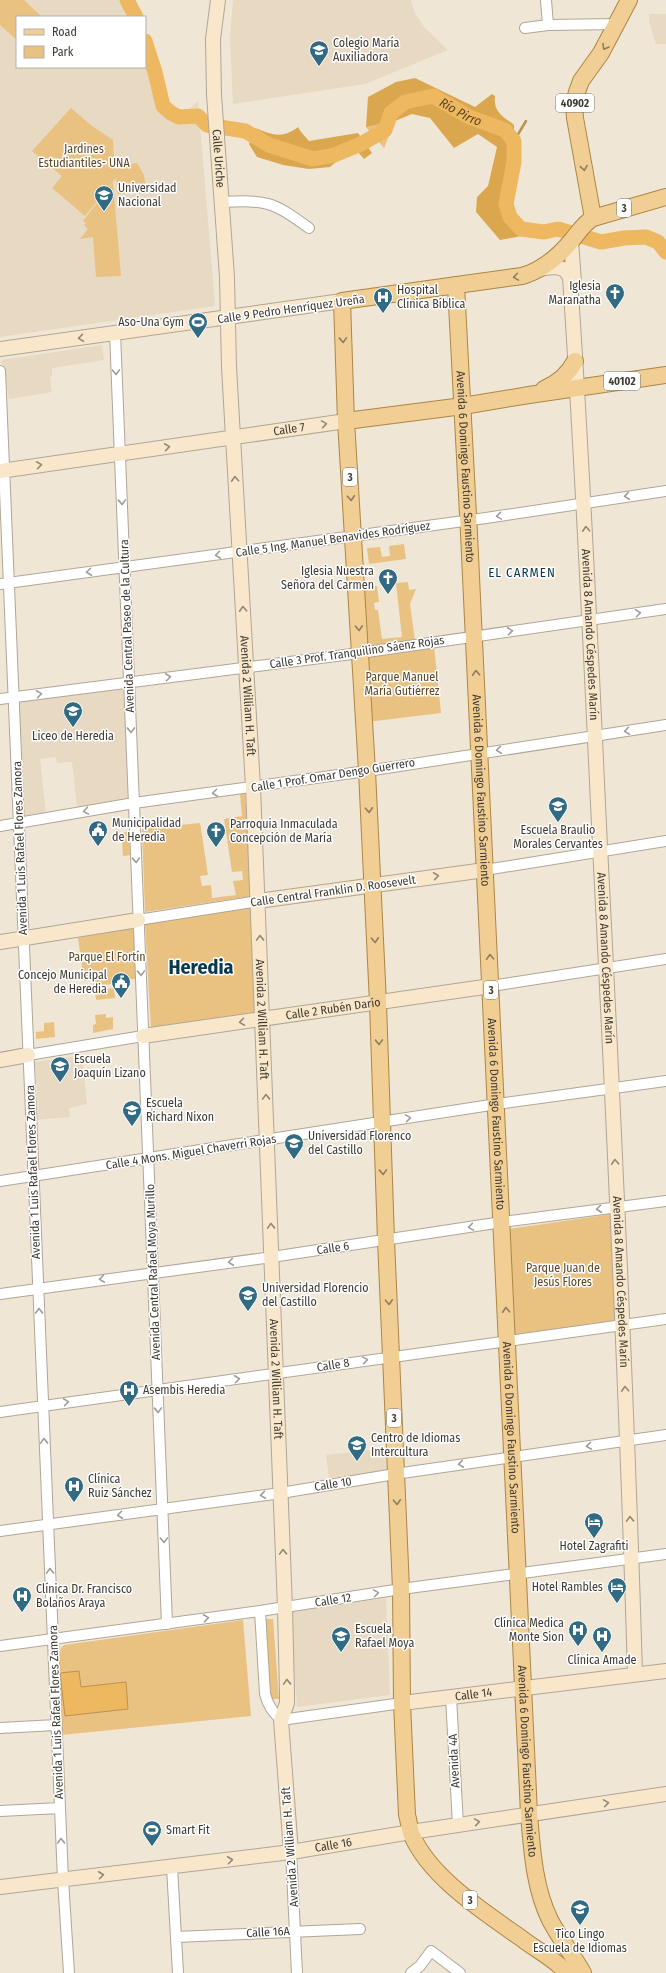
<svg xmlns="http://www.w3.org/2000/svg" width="666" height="1973" viewBox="0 0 666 1973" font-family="'Fira Sans Condensed',sans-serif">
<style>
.built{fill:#e8d9c3}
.green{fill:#e9c181}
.forest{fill:#dba74e}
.water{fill:#eeb861;stroke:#ba9254}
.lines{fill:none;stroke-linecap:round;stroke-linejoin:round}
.stream{stroke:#ba9254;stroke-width:2.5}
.river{stroke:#eeb861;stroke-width:15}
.street-casing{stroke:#b0a697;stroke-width:12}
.secondary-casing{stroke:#b0a697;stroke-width:16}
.primary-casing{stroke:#ac8644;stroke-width:18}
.street{stroke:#fff;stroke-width:10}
.secondary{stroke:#f8e7ca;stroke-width:14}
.primary{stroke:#f1ce94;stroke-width:16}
.oneway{stroke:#8f7d5f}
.oneway2{stroke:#928878}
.oneway3{stroke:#9f9d9a}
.labels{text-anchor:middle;stroke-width:3;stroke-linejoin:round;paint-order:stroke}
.shield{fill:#fff;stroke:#797671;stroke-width:1}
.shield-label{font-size:11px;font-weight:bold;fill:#3f3b34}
.poi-label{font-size:12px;fill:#3f3b34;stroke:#fff;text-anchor:start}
.park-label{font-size:12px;fill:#5e4723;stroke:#fff}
.street-label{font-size:12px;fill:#3f3b34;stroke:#fff}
.water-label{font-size:13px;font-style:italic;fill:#5d4722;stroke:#fff}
.neighbourhood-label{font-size:13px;letter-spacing:1px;fill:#05394b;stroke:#fff}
.town-label{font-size:20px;font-weight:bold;fill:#05394b;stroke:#fff}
</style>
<rect width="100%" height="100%" fill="#f0e6d5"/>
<path class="built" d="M0,0H127L136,17H17V67H145V41L163,106L171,113L179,117L198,101L215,306L0,337Z
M233,0H411L414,11L424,27L448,50L365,84L233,104L230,37Z
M649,14H666V44H656L649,21Z
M102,345L104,360L52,368V376H50L52,392L9,399L1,360Z
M124,688L130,800L77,808L72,762L57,763L56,757L40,759L46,813L23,816L18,700Z
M82,1055L87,1104L69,1108L70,1117L35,1120L34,1108L38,1107L35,1062Z
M385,1448L387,1468L383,1471L329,1478L326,1455Z
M386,1598L390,1695L297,1707L290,1612Z"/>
<path class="green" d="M0,0H24L42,17H17V40L0,25Z
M71,108L92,126L113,140L114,166H122L137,163L144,175L146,190L143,192L118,194L116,178L85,216L52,188L62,176L32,151Z
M395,121L384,148L366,127Z
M113,182L121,276L96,277L93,237L80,239L88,229L84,225L86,223L83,221Z
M404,544L406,559L369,564L367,548L380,547L382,557L390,556L389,546Z
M408,582L409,590L416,589L410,604L415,641L364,648L361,588L377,586L379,602L374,603L375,610H378L382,639L402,637L396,583Z
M434,646L441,713L367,722L362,656Z
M240,794H245L252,896L145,912L142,829L200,823L208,875L200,876L202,886L211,885L212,898L236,895L233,881L243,880L242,871L232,872L224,819L242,816Z
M124,832H129L130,855L123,856L122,838H124Z
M252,904L257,1014L151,1030L145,921Z
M130,927L134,930L136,979L112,980V984L94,986L93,980L84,981L78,938Z
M114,988L115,998L96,1000L95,990Z
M106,1014V1018L113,1017V1029L93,1033V1025L96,1024L95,1015Z
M54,1022L55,1037L36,1039V1032L44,1031V1023Z
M612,1214L617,1321L513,1335L509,1229Z
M265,1619H273L279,1699H271Z
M243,1620L251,1716L61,1735L54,1656L60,1653L61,1648L64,1645Z"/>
<path class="forest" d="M415,78L475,107L492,94L495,96C493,112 503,116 514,125V162L506,204L510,217L521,229L544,232L500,240L476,212L477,197L488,186L497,147L478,134L454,148L430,118L412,114L395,121L366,127L368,97L396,82Z
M298,127L301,132L309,141L358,133L372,153L364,159L358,152L349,156L344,155L330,167L309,169L283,165L257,157L249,144L255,128C273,135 282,139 298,127Z"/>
<path class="water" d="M79,1671L81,1687L126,1682L128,1709L65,1716L60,1673Z"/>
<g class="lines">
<path class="stream" d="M514,141L526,121"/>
<g class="river">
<path d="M127,0L136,17"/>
<path id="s1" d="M145,41L155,72L163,106L171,113L179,117L198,116L207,125L245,131L269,145L313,159L334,155L361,144L385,130L391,113L405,102L433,96L469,117L505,130L514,141V162L506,204L510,217L521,229L544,232L558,229L601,242L624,238L646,237L658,242L666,252"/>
</g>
<g class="street-casing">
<path id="street" d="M546,0L548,25
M525,28L548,25L618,24
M221,202C267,200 272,201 309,228
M115,333L167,1624
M0,371L63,1880L69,1973
M0,584L486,518L666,491
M0,699L360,653L666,609
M0,826L134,803L367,771L666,725
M485,870L666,841
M138,920L258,901
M491,986L666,959
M28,1055L143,1036
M0,1181L497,1104L666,1081
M0,1294L272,1257L502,1222L666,1201
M0,1412L666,1319
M0,1531L281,1493L395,1474L666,1435
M260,1611L265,1694C268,1706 273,1712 281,1720L402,1703
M0,1646L260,1611L401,1589L666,1554
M451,1697L458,1825
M0,1728L56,1725
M0,1811L60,1808
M291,1852L297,1973
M172,1867L178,1973
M176,1937L360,1929
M411,1973L420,1966L431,1951L460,1973"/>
</g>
<g class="secondary-casing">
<g id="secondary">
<path id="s2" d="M218,0L213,39L214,95L227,277L229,367L253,787L285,1608L287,1692V1703L281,1720L291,1852"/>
<path d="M571,241L574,282"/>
<path id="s3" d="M540,269C552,267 565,264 570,278C583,467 591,657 600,846C614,1122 627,1398 635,1674"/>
<path d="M0,349L342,301"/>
<path id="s4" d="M0,471L346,421"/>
<path d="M258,901L485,870"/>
<path d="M0,942L138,920"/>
<path id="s5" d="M143,1036L491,986"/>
<path d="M0,1060L28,1055"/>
<path id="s6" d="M402,1703L666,1671"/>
<path id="s7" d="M0,1887L291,1852L411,1832L666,1794"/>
</g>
</g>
<g class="primary-casing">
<g id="primary">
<path d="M593,218L575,118L574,104L577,92L581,81L601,53L629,0"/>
<path id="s8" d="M456,285L469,534L529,1814C532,1850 534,1887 550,1920C560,1939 573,1955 583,1973"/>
<path d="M544,389C558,383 568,375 575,361"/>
<path d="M346,421L463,406L529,395L666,375"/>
<path d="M567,1973C554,1958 536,1950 521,1938C484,1912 428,1876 411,1833C409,1827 409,1821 407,1815L402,1703L401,1589L386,1240L378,1003L367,771L346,421L342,301L522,276C543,270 558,257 572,240C579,232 583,224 593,218L666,197"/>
</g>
</g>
<use href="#street" class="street"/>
<use href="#secondary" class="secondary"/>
<use href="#primary" class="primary"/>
</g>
<defs><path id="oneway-chevron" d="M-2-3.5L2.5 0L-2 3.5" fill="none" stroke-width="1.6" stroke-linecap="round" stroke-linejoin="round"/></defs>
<g class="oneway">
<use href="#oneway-chevron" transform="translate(605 47) rotate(120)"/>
<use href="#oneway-chevron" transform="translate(584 168) rotate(80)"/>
<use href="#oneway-chevron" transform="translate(516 277) rotate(171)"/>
<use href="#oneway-chevron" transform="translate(343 340) rotate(88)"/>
<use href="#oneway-chevron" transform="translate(351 498) rotate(87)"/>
<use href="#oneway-chevron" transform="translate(359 628) rotate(87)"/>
<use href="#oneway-chevron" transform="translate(476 673) rotate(-93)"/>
<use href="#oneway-chevron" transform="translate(369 810) rotate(87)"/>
<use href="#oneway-chevron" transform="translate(375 940) rotate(87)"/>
<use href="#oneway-chevron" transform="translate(490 957) rotate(-93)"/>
<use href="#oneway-chevron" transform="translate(379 1042) rotate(88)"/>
<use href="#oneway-chevron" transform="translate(383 1172) rotate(88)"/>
<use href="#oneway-chevron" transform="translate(389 1302) rotate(87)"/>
<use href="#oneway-chevron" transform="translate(506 1310) rotate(-93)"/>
<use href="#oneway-chevron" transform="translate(397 1502) rotate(87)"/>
</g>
<g class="oneway2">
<use href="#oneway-chevron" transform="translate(81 338) rotate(172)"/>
<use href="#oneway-chevron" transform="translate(324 424) rotate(-9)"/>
<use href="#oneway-chevron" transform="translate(167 447) rotate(-8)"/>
<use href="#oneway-chevron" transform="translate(39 465) rotate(-8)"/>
<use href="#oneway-chevron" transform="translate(235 479) rotate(-93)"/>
<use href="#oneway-chevron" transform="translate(586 529) rotate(-93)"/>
<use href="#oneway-chevron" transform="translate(243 609) rotate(-93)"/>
<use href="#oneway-chevron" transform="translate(436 876) rotate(-8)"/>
<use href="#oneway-chevron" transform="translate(260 938) rotate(-92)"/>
<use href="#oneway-chevron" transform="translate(242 1022) rotate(172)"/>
<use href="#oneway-chevron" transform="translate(266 1097) rotate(-92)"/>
<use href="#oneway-chevron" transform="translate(615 1162) rotate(-93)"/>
<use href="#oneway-chevron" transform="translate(271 1226) rotate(-92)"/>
<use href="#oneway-chevron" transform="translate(625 1389) rotate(-93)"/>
<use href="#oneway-chevron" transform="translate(630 1519) rotate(-92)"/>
<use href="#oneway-chevron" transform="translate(283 1552) rotate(-92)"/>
<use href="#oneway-chevron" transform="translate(287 1682) rotate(-92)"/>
<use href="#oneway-chevron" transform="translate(606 1803) rotate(-9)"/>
<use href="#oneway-chevron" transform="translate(477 1822) rotate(-9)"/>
<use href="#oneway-chevron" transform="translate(230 1860) rotate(-7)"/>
<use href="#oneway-chevron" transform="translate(101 1875) rotate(-7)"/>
</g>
<g class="oneway3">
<use href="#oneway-chevron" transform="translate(116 372) rotate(88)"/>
<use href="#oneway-chevron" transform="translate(627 496) rotate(172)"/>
<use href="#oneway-chevron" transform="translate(122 502) rotate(88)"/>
<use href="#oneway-chevron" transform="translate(499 516) rotate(171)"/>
<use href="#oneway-chevron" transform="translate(218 555) rotate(172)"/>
<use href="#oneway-chevron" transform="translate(89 572) rotate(173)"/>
<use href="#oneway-chevron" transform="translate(638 613) rotate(-8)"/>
<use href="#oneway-chevron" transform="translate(510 631) rotate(-8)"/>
<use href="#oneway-chevron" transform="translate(168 677) rotate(-7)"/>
<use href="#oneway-chevron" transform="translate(39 694) rotate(-8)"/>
<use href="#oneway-chevron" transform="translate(131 730) rotate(88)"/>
<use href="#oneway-chevron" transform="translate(627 731) rotate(172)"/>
<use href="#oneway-chevron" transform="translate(499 750) rotate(172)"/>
<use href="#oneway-chevron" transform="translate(215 793) rotate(173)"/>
<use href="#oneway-chevron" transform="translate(86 811) rotate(170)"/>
<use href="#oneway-chevron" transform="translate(136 860) rotate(88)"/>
<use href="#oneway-chevron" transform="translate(141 973) rotate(88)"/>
<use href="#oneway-chevron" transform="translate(408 1118) rotate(-9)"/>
<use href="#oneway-chevron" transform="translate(599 1209) rotate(173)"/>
<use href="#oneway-chevron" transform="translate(471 1227) rotate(171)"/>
<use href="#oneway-chevron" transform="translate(231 1262) rotate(173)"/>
<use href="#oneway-chevron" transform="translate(102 1279) rotate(172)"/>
<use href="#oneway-chevron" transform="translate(39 1311) rotate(-92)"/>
<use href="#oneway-chevron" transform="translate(365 1360) rotate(-9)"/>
<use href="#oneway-chevron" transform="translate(237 1379) rotate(-7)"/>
<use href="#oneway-chevron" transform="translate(66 1402) rotate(-8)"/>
<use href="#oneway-chevron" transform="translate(158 1410) rotate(88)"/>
<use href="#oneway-chevron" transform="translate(44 1441) rotate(-92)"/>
<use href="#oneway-chevron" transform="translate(589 1446) rotate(172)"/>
<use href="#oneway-chevron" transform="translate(461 1464) rotate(172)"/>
<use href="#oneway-chevron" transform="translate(263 1495) rotate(172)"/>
<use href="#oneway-chevron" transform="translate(120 1515) rotate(173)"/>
<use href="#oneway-chevron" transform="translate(164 1540) rotate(88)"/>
<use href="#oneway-chevron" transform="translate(50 1571) rotate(-92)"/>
<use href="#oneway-chevron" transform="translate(376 1593) rotate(-9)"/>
<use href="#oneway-chevron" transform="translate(206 1618) rotate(-8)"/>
<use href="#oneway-chevron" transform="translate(61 1841) rotate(-92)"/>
</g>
<defs>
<g id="school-pin" transform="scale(1)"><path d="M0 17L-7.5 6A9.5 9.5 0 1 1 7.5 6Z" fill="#306a83" stroke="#fff"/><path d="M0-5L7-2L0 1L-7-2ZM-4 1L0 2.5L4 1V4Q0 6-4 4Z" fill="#fff"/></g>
<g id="university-pin" transform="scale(1)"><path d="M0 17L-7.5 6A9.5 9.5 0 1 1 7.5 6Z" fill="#306a83" stroke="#fff"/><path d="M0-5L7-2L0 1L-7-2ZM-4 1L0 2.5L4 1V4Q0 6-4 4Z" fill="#fff"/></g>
<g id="church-pin" transform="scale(1)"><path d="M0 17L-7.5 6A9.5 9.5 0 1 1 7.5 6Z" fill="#306a83" stroke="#fff"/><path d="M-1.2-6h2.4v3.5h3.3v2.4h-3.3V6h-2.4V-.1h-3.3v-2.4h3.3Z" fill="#fff"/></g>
<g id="hospital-pin" transform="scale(1)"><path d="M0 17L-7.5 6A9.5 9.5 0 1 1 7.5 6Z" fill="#306a83" stroke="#fff"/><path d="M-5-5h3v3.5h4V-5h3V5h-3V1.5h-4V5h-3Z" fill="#fff"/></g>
<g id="stadium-pin" transform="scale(1)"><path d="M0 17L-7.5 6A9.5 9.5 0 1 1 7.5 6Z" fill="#306a83" stroke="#fff"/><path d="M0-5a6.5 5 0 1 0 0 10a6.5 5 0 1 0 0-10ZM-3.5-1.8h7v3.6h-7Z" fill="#fff"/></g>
<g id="civic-pin" transform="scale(1)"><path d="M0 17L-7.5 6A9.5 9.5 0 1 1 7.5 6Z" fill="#306a83" stroke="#fff"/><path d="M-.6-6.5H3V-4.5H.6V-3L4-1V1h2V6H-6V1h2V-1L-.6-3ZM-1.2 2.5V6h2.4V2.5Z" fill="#fff"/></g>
<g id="hotel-pin" transform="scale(1)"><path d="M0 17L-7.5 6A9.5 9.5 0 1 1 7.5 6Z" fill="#306a83" stroke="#fff"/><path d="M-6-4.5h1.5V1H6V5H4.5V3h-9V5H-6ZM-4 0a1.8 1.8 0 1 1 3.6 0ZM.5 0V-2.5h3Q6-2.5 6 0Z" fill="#fff"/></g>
</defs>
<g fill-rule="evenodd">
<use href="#school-pin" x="319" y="50"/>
<use href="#university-pin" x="104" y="195"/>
<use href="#church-pin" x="615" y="293"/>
<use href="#hospital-pin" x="383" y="297"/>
<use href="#stadium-pin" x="198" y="322"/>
<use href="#church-pin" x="388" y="578"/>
<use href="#school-pin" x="73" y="711"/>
<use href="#school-pin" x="558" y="806"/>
<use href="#civic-pin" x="98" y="830"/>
<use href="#church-pin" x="216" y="831"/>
<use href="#civic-pin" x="121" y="982"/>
<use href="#school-pin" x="60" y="1066"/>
<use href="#university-pin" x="132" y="1110"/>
<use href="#university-pin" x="294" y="1143"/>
<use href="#university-pin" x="248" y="1295"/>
<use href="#hospital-pin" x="129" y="1390"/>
<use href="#university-pin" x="357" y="1445"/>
<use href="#hospital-pin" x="74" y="1486"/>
<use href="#hotel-pin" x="594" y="1522"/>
<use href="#hotel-pin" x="617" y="1587"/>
<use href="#hospital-pin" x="22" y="1596"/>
<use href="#hospital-pin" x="578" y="1630"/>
<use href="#school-pin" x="341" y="1636"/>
<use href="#hospital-pin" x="602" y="1636"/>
<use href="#stadium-pin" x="152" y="1830"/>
<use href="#school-pin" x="580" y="1909"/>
</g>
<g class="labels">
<g class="shield">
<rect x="556" y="94" width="38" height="18" rx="3"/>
<rect x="617" y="199" width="14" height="18" rx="3"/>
<rect x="604" y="372" width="36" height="18" rx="3"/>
<rect x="343" y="468" width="14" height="18" rx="3"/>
<rect x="484" y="981" width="14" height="18" rx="3"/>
<rect x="387" y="1409" width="14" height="18" rx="3"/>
<rect x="463" y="1891" width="14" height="18" rx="3"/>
</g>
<g class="shield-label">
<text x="575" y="107">40902</text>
<text x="624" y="212">3</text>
<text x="622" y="385">40102</text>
<text x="350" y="481">3</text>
<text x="491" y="994">3</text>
<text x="394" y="1422">3</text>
<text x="470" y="1904">3</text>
</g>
<g class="poi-label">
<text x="333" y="47">Colegio María<tspan x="333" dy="14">Auxiliadora</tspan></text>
<text x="118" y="192">Universidad<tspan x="118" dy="14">Nacional</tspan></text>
<text x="601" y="290" text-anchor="end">Iglesia<tspan x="601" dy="14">Maranatha</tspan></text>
<text x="397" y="294">Hospital<tspan x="397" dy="14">Clínica Bíblica</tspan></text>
<text x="184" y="326" text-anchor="end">Aso-Una Gym</text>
<text x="374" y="575" text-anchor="end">Iglesia Nuestra<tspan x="374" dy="14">Señora del Carmen</tspan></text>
<text x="73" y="740" text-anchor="middle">Liceo de Heredia</text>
<text x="112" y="827">Municipalidad<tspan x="112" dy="14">de Heredia</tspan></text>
<text x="230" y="828">Parroquia Inmaculada<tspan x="230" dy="14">Concepción de María</tspan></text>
<text x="558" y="834" text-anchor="middle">Escuela Braulio<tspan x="558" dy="14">Morales Cervantes</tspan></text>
<text x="107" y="979" text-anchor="end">Concejo Municipal<tspan x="107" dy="14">de Heredia</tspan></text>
<text x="74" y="1063">Escuela<tspan x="74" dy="14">Joaquín Lizano</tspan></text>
<text x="146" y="1107">Escuela<tspan x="146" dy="14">Richard Nixon</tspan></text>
<text x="308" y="1140">Universidad Florenco<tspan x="308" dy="14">del Castillo</tspan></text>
<text x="262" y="1292">Universidad Florencio<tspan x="262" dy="14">del Castillo</tspan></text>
<text x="143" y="1394">Asembis Heredia</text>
<text x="371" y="1442">Centro de Idiomas<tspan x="371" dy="14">Intercultura</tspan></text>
<text x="88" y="1483">Clínica<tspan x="88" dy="14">Ruiz Sánchez</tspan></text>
<text x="594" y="1550" text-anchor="middle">Hotel Zagrafiti</text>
<text x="603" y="1591" text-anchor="end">Hotel Rambles</text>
<text x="36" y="1593">Clínica Dr. Francisco<tspan x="36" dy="14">Bolaños Araya</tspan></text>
<text x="564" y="1627" text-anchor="end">Clínica Medica<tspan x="564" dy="14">Monte Sion</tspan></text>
<text x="355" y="1633">Escuela<tspan x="355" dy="14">Rafael Moya</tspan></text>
<text x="602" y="1664" text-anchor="middle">Clínica Amade</text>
<text x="166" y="1834">Smart Fit</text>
<text x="580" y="1938" text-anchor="middle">Tico Lingo<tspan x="580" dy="14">Escuela de Idiomas</tspan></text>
</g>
<g class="park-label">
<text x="84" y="153">Jardines<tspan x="84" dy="14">Estudiantiles- UNA</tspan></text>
<text x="402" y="681">Parque Manuel<tspan x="402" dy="14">María Gutiérrez</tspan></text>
<text x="107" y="961">Parque El Fortín</text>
<text x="563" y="1272">Parque Juan de<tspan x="563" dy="14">Jesús Flores</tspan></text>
</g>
<g class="street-label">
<text dy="4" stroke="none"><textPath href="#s2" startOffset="159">Calle Uriche</textPath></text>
<text transform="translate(291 309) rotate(-8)" y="4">Calle 9 Pedro Henríquez Ureña</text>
<text dy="4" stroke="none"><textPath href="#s4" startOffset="292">Calle 7</textPath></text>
<text dy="4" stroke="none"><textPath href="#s8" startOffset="182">Avenida 6 Domingo Faustino Sarmiento</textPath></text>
<text transform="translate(333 539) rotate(-8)" y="4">Calle 5 Ing. Manuel Benavides Rodríguez</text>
<text transform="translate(127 626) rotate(-92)" y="4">Avenida Central Paseo de la Cultura</text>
<text dy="4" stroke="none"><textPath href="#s3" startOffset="392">Avenida 8 Amando Céspedes Marín</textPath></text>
<text transform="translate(357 652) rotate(-8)" y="4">Calle 3 Prof. Tranquilino Sáenz Rojas</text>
<text dy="4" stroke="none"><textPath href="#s2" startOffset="697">Avenida 2 William H. Taft</textPath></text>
<text transform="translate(333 775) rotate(-9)" y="4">Calle 1 Prof. Omar Dengo Guerrero</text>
<text dy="4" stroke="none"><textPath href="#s8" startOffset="506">Avenida 6 Domingo Faustino Sarmiento</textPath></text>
<text transform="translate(20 848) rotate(-92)" y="4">Avenida 1 Luis Rafael Flores Zamora</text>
<text transform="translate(333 891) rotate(-8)" y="4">Calle Central Franklin D. Roosevelt</text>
<text dy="4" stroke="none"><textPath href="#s3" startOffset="716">Avenida 8 Amando Céspedes Marín</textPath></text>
<text dy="4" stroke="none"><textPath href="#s5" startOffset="192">Calle 2 Rubén Darío</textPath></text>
<text dy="4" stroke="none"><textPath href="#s2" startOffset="1021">Avenida 2 William H. Taft</textPath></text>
<text dy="4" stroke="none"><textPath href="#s8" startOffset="830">Avenida 6 Domingo Faustino Sarmiento</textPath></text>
<text transform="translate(191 1152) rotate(-9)" y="4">Calle 4 Mons. Miguel Chaverri Rojas</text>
<text transform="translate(33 1172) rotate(-92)" y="4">Avenida 1 Luis Rafael Flores Zamora</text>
<text transform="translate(333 1248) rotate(-8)" y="4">Calle 6</text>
<text transform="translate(153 1272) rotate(-92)" y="4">Avenida Central Rafael Moya Murillo</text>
<text dy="4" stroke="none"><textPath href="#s3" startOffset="1040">Avenida 8 Amando Céspedes Marín</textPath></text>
<text transform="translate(333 1365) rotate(-9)" y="4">Calle 8</text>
<text dy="4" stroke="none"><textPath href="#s2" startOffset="1381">Avenida 2 William H. Taft</textPath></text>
<text dy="4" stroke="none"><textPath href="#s8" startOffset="1154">Avenida 6 Domingo Faustino Sarmiento</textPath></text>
<text transform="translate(333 1484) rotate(-9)" y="4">Calle 10</text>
<text transform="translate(333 1600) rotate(-9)" y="4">Calle 12</text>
<text dy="4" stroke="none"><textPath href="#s6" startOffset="72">Calle 14</textPath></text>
<text transform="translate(56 1712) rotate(-92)" y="4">Avenida 1 Luis Rafael Flores Zamora</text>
<text transform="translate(454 1761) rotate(-93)" y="4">Avenida 4A</text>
<text dy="4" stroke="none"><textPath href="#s8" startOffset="1478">Avenida 6 Domingo Faustino Sarmiento</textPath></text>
<text dy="4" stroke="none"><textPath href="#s7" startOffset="336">Calle 16</textPath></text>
<text transform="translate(290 1847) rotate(-94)" y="4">Avenida 2 William H. Taft</text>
<text transform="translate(268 1932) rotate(-3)" y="4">Calle 16A</text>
</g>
<g class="water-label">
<text dy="5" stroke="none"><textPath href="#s1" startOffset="406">Río Pirro</textPath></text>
</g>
<g class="neighbourhood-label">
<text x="522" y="577">EL CARMEN</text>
</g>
<g class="town-label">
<text x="201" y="974">Heredia</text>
</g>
</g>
<rect x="16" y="16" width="130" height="52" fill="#ffffff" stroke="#b2b1ae"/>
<rect x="24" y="29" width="20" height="6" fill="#f1ce94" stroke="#b2b1ae"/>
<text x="52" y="36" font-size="12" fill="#3f3b34">Road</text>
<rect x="24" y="46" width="20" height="12" fill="#e9c181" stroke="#b2b1ae"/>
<text x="52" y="56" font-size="12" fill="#3f3b34">Park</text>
</svg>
